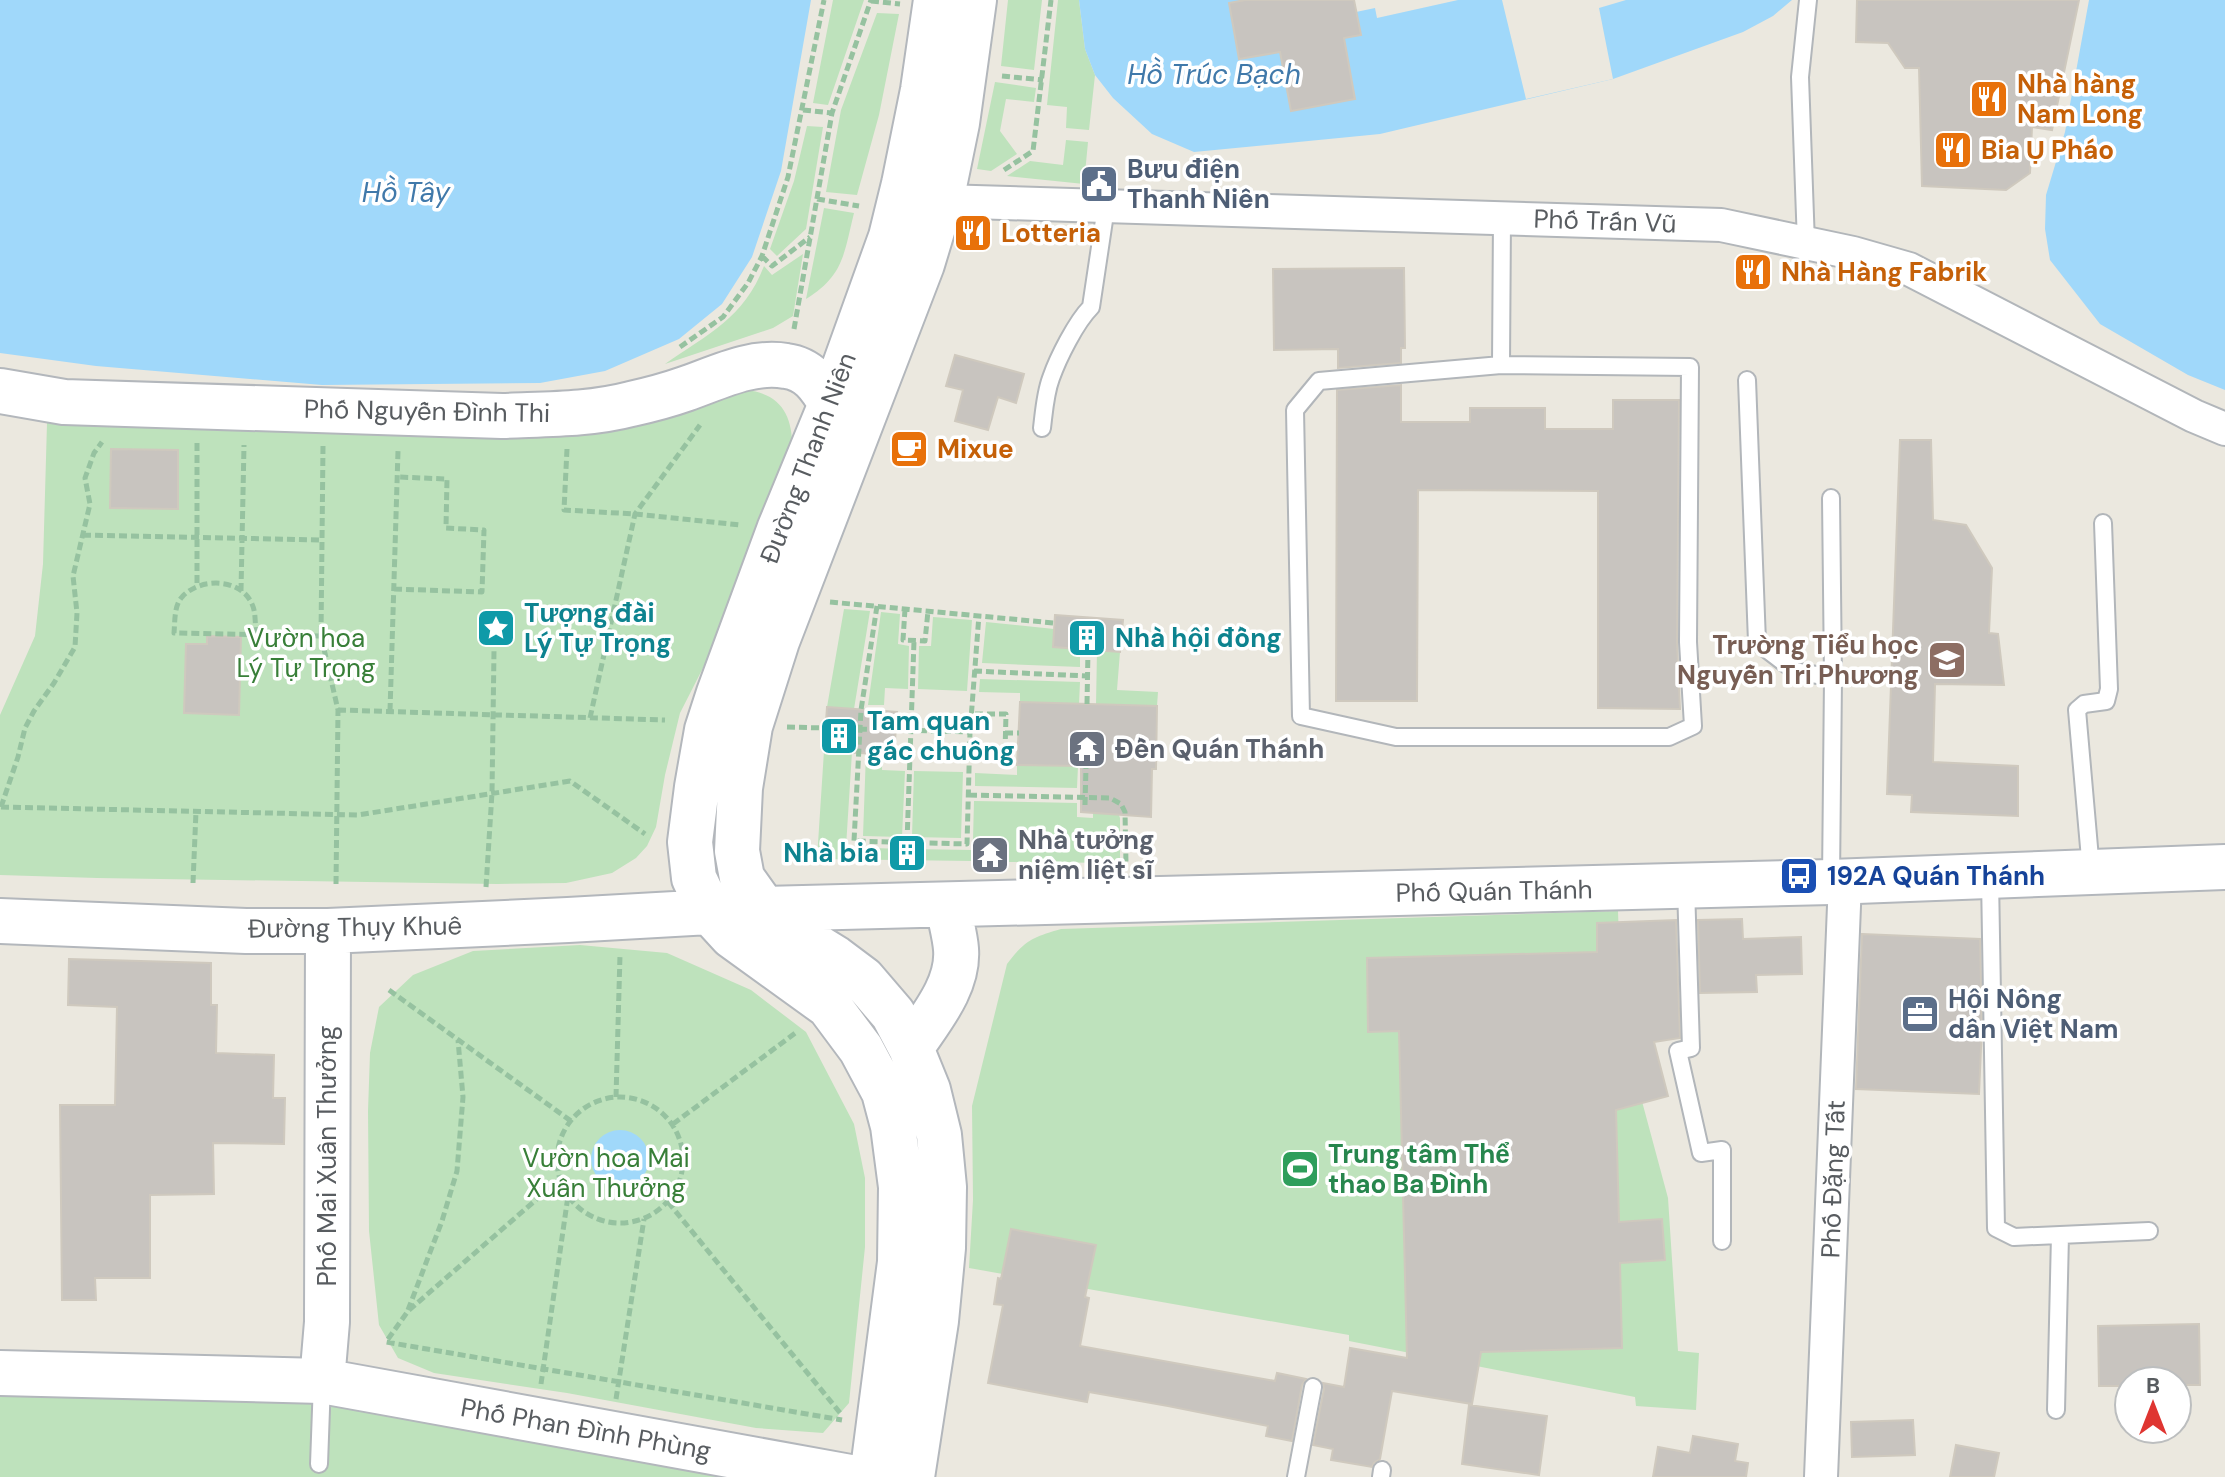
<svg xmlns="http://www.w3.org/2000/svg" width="2225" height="1477" viewBox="0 0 2225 1477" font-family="'DM Sans',sans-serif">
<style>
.green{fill:#bee2bc}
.water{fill:#a0d8fa}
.pier{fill:#ebe8df}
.building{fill:#c8c4bf;stroke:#cfc9be;stroke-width:2}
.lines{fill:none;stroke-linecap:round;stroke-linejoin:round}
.lane-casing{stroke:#b2b6ba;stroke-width:20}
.street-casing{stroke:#b2b6ba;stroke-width:36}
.secondary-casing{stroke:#b3b7bc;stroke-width:48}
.path{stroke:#96c2a0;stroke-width:5;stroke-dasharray:8 4;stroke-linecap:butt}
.lane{stroke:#fff;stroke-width:16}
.street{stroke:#fff;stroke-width:32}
.secondary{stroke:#fff;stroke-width:44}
.labels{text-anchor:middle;stroke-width:7;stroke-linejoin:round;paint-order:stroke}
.food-label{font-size:26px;font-weight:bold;fill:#c56008;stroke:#fff;text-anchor:start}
.service-label{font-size:26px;font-weight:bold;fill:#4e5e75;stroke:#fff;text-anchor:start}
.street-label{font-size:26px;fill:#585c60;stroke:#fff}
.culture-label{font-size:26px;font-weight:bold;fill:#0d838f;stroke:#fff;text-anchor:start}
.park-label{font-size:26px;fill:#387f38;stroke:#fff}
.education-label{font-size:26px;font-weight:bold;fill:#785e54;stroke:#fff;text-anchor:end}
.worship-label{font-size:26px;font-weight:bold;fill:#5b616d;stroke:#fff;text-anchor:start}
.transit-label{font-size:26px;font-weight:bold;fill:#164399;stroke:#fff;text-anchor:start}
.leisure-label{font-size:26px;font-weight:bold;fill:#27864d;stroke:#fff;text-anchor:start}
.water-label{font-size:28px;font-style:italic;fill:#4079aa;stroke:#fff}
</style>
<rect width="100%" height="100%" fill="#ebe8df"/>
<path class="green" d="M833,0H864L828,105L813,103Z
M1008,0H1042L1034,70L1001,66Z
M1058,0H1079L1085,49L1095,75L1089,130L1066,128L1067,107L1047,105Z
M877,13L899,14L879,115L857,195L826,192L841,110Z
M995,82L1036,88L1034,102L1006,99L1000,131L1017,154L991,171L977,169Z
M807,126L823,127L806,229L777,256L770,249L794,181Z
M1066,140L1088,142L1084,184L1007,176L1030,161L1063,165Z
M824,208L854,213C844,253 844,276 806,299Z
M803,254L793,316L773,328L665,364C708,334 744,318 764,266L772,275Z
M746,390C785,394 794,421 792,455L705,664L680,713L665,775L656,827L647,846L636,858L612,873L566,883L497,884L97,878L0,875V715L35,636L43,564L47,423L52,419Z
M844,609L870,611L854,709L827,707Z
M881,612L900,614L898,644L909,646L908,689L885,688L884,705H868Z
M933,617L972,620L967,691L918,689L919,646H931Z
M986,622L1054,629L1053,647L1080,649V667L982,663Z
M1097,650L1120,652L1117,690L1158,692L1157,706L1096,705Z
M980,679L1080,682L1079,704L1020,702V693L979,692Z
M824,751L852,752L846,847L902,849L903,858H911V849L973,850V861L817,859Z
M866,753H882V770L905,771L902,837L863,836Z
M1017,765L1078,766L1077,788L975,786V773L1017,775Z
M914,771L963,772L961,838L912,837Z
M974,801L1077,803V817L1093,818V805L1117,810L1120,818V863L1007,862V840L973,839Z
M1618,911L1622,1027L1668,1198L1678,1351L1699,1353L1696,1410L1636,1406L1635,1397L1349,1341V1335L969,1268L973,1200L972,1106L1007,964C1024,941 1033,937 1061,929Z
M580,945L667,953L751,990L806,1032L854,1124L865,1178V1247L849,1403L823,1433L756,1428L567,1393L434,1373L398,1358L379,1325L369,1231L368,1111L370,1053L379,1007L413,975L473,951Z
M0,1389L305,1394L781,1477H0Z"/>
<path class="water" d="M0,0H811L781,171L752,257L722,304L679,339L605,371L540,383L322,385L96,366L0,353Z
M1079,0H1792L1773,16L1743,32L1613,79L1380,134L1194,152L1152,134L1113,98L1095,75L1085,49Z
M2089,0H2225V390L2188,375L2100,324L2050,260L2045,229L2046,195L2065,132Z
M591 1159a29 29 0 1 1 58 0a29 29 0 1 1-58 0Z"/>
<path class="pier" d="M1354,0H1458L1377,18L1375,8L1356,12Z
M1502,0H1626L1599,8L1613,79L1526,99Z"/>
<path class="building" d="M1245,0H1354L1361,35L1344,38L1355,99L1291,111L1280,52L1239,59L1229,3Z
M1857,0H2079L2052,130L2032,127L2030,173L2006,190L1922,186L1919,68H1905L1888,43L1856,42Z
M1404,268L1405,348H1401V363L1338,368V349L1274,350L1273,269Z
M955,355L1024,374L1016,403L998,397L988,430L955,421L963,390L946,386Z
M1401,385V422H1470V408H1545V429H1613V400H1679L1677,642L1680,709L1598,708V491L1418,490L1417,701H1336L1337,390Z
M1900,440H1931L1933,520L1966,525L1992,568L1989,633L1998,634L2004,685L1935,684L1933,762L2018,766V816L1911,812L1912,795L1887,794Z
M111,449L178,450V509L110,508Z
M1055,615L1123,620L1120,652L1053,647Z
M207,636L241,637L239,715L184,713L186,644H207Z
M1020,702L1157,706L1156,769H1152L1151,817L1081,812V766L1017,765Z
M827,707L897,712L894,755L824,751Z
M1742,919L1743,939L1801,937L1802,974L1756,975L1757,992L1700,993L1698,920Z
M1676,920L1680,1038L1654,1042L1668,1096L1616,1110L1619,1222L1662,1219L1665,1260L1620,1263L1622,1348L1481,1352L1472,1404L1392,1391L1380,1459L1374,1463L1372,1467L1331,1460L1333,1449L1313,1445L1324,1389L1323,1383L1344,1387L1350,1348L1407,1358L1399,1031L1368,1032L1367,958L1597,952V923Z
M1862,934L1980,939L1982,1025L1979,1094L1856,1089Z
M69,959L211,963V1005H217L216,1053L274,1055L273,1098H285L284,1144L213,1143L214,1194L150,1195V1278H95L96,1300H62L60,1105H115L117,1007L68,1005Z
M1011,1229L1096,1245L1085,1297L1089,1298L1080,1346L1275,1381L1277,1373L1306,1379L1302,1385L1292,1441L1266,1436L1268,1426L1168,1406L1089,1392L1087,1402L988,1383L1003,1305L994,1304L998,1278L1001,1279Z
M2199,1324L2200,1385H2177V1381H2129V1386H2099L2098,1326Z
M1469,1405L1547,1416L1539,1475L1462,1464Z
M1913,1420L1915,1455L1852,1457L1851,1422Z
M1693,1436L1738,1444L1735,1461L1748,1463L1746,1477H1653L1658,1447L1690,1453Z
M1956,1445L1999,1453L1994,1477H1950Z"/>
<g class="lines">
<g class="lane-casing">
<path id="lane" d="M1806,244L1800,77L1808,0
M1501,365L1319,381L1295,410L1301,716L1396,737H1669L1693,726L1688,642L1690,367L1501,365L1502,218
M1747,380L1757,642L1795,671L1833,678
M1042,428C1044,412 1045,394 1051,378C1058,358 1076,322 1091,307L1106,207
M1831,498L1833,678L1831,880
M2091,870L2077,710L2084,704L2106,701L2109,689L2103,523
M1990,878L1996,1228L2014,1237L2149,1231
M1686,887L1691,1048L1678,1051L1701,1153L1722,1150V1241
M2056,1410L2060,1235
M319,1464L322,1382
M1296,1477L1313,1387
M1381,1477L1382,1470"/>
</g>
<g class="street-casing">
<path id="street" d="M941,201L1721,225L1853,253L1909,269L2194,416L2225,429
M1821,1477L1845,881"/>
</g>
<g class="secondary-casing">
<path id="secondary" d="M0,391L64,402L502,416C545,414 589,415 631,404C649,400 668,395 685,389C717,378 751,360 786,366C809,369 820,385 831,404
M0,921L246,931H328L568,920L764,909L1831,882L2225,867
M911,1048C930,1019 959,986 956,949C955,935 950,919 948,905
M0,1373L322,1381L850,1477
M322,1381L327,1322L328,931
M872,1477L900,1262L901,1187L893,1126L884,1092L861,1049L829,1006L732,936L710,912L694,878L690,842L697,787L707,730L719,693L779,530L831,404L891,237L904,184L923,90L936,0
M912,1477L936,1321L943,1248L944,1187L939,1135L928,1090L911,1048L893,1014L863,979L835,958L796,934L764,909L742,878L737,851L740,788L750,726L777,641L922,264L941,201L957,123L974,0"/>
</g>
<path class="path" d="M871,1L900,4
M1002,76L1043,80
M803,110L832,113
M1004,170L1033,151L1051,0
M817,199L859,206
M762,256L772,266L810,237
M794,329L832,113L871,0
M680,347L723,317L748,283L762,256L788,177L824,0
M197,443V586
M323,446L321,636L338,710L336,885
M567,449L564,510L635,514L740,525
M83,535L322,540
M394,589L482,592L484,530L446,528L447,479L398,477
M241,591L244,445
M830,602L1054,623
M877,606L861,710L854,841L967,844L970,732L979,615
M905,609L903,640L925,641L928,611
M256,635C255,625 256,612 252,604C241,578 200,577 182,597C174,605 175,622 174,633L321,636
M974,671L1087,676
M1087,704L1088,650
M338,710L665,720
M390,711L398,451
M590,718L635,514L700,425
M787,727L970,732
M1005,733H1019
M970,751L1005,752L1006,714H971
M969,795L1110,798L1121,804L1125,812L1126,864
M1085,805L1086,767
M1,807L358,815L570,781L645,834
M1,807L18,757L25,728L34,711L54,683L75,647L77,613L73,576L90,504L85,478L94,453L102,442
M907,842L914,641
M193,883L196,811
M486,887L492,793L494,650
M389,990L571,1121
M616,1097L620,955
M557 1160a63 63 0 1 1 126 0a63 63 0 1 1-126 0Z
M673,1124L798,1031
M560,1179L408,1311L386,1342L842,1420
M668,1202L841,1414
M408,1310L442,1221L457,1171L463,1097L458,1040
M541,1384L568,1196
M616,1399L644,1219"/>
<use href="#lane" class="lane"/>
<use href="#street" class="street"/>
<use href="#secondary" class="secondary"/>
</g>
<defs>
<g id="restaurant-square" transform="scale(2)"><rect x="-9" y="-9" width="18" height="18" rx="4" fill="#e8710a" stroke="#fff"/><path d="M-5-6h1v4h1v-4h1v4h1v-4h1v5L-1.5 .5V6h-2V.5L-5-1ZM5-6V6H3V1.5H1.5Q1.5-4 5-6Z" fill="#fff"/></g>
<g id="civic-square" transform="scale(2)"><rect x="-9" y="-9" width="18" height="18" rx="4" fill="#5c6f8a" stroke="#fff"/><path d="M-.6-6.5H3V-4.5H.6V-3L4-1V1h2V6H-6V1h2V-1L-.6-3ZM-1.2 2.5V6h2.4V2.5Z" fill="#fff"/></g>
<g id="cafe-square" transform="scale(2)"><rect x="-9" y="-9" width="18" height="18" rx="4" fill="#e8710a" stroke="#fff"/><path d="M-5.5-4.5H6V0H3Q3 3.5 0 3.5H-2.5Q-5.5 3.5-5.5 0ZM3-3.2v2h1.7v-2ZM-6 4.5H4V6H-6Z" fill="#fff"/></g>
<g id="sight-square" transform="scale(2)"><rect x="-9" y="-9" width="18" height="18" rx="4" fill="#0f9aa8" stroke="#fff"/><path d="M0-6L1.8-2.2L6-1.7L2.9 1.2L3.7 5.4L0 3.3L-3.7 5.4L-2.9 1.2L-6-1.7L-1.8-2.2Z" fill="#fff"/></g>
<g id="building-square" transform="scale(2)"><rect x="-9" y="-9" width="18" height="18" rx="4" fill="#0f9aa8" stroke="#fff"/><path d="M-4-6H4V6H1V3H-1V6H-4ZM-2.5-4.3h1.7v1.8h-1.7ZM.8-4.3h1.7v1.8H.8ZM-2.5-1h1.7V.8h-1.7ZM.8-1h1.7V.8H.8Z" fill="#fff"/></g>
<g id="school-square" transform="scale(2)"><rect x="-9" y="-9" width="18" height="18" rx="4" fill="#8d6e63" stroke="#fff"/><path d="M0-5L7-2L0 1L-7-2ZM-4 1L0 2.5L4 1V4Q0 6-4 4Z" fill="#fff"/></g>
<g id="temple-square" transform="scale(2)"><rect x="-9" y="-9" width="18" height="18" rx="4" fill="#6b7280" stroke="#fff"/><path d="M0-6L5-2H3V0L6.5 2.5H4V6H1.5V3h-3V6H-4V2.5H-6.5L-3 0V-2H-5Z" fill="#fff"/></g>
<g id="bus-square" transform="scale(2)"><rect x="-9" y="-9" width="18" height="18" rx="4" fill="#1a4fb4" stroke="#fff"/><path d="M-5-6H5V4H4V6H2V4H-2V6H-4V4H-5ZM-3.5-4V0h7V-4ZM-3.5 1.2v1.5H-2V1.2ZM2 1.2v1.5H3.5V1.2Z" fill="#fff"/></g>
<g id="office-square" transform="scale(2)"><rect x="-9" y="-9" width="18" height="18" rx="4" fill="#5c6f8a" stroke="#fff"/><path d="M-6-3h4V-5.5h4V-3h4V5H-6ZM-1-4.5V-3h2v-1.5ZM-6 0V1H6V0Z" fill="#fff"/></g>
<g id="stadium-square" transform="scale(2)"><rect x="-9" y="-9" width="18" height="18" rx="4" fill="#2e9e5b" stroke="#fff"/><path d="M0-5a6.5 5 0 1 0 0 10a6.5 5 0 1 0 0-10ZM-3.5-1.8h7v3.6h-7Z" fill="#fff"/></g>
</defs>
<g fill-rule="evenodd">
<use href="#restaurant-square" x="1989" y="99"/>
<use href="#restaurant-square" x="1953" y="150"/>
<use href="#civic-square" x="1099" y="184"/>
<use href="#restaurant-square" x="973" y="233"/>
<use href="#restaurant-square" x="1753" y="272"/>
<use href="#cafe-square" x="909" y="449"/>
<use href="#sight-square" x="496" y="628"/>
<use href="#building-square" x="1087" y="638"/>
<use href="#school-square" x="1947" y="660"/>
<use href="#building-square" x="839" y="736"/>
<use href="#temple-square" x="1087" y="749"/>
<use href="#building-square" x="907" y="853"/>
<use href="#temple-square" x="990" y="855"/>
<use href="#bus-square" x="1799" y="876"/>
<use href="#office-square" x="1920" y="1014"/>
<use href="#stadium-square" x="1300" y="1169"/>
</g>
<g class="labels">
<g class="food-label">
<text x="2017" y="93">Nhà hàng<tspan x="2017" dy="30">Nam Long</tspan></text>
<text x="1981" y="159">Bia Ụ Pháo</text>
<text x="1001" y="242">Lotteria</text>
<text x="1781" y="281">Nhà Hàng Fabrik</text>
<text x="937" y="458">Mixue</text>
</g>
<g class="service-label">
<text x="1127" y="178">Bưu điện<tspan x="1127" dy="30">Thanh Niên</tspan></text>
<text x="1948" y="1008">Hội Nông<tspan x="1948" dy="30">dân Việt Nam</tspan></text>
</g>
<g class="street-label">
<text transform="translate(1605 221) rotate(2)" y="9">Phố Trấn Vũ</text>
<text transform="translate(427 411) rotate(1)" y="9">Phố Nguyễn Đình Thi</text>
<text transform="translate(808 458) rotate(-69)" y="9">Đường Thanh Niên</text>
<text transform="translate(1494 891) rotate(-1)" y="9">Phố Quán Thánh</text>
<text transform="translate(355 927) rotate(-1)" y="9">Đường Thụy Khuê</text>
<text transform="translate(327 1156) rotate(-90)" y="9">Phố Mai Xuân Thưởng</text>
<text transform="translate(1833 1179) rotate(-88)" y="9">Phố Đặng Tất</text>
<text transform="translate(586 1429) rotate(10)" y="9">Phố Phan Đình Phùng</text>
</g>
<g class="culture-label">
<text x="524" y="622">Tượng đài<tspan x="524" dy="30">Lý Tự Trọng</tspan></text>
<text x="1115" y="647">Nhà hội đồng</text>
<text x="867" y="730">Tam quan<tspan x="867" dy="30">gác chuông</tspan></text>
<text x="879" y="862" text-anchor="end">Nhà bia</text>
</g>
<g class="park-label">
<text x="306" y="647">Vườn hoa<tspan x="306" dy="30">Lý Tự Trọng</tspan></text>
<text x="606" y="1167">Vườn hoa Mai<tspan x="606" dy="30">Xuân Thưởng</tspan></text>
</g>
<g class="education-label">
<text x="1919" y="654">Trường Tiểu học<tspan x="1919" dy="30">Nguyễn Tri Phương</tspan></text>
</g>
<g class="worship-label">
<text x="1115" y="758">Đền Quán Thánh</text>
<text x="1018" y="849">Nhà tưởng<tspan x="1018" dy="30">niệm liệt sĩ</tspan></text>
</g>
<g class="transit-label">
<text x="1827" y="885">192A Quán Thánh</text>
</g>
<g class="leisure-label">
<text x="1328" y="1163">Trung tâm Thể<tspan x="1328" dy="30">thao Ba Đình</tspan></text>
</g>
<g class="water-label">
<text x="1214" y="84">Hồ Trúc Bạch</text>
<text x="406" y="202">Hồ Tây</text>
</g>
</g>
<g transform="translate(2153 1405)"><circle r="38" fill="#ffffff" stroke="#bcbebf" stroke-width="2"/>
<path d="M0-6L14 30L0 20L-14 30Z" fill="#df3531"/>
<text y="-12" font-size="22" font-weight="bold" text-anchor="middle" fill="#585c60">B</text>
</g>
</svg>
